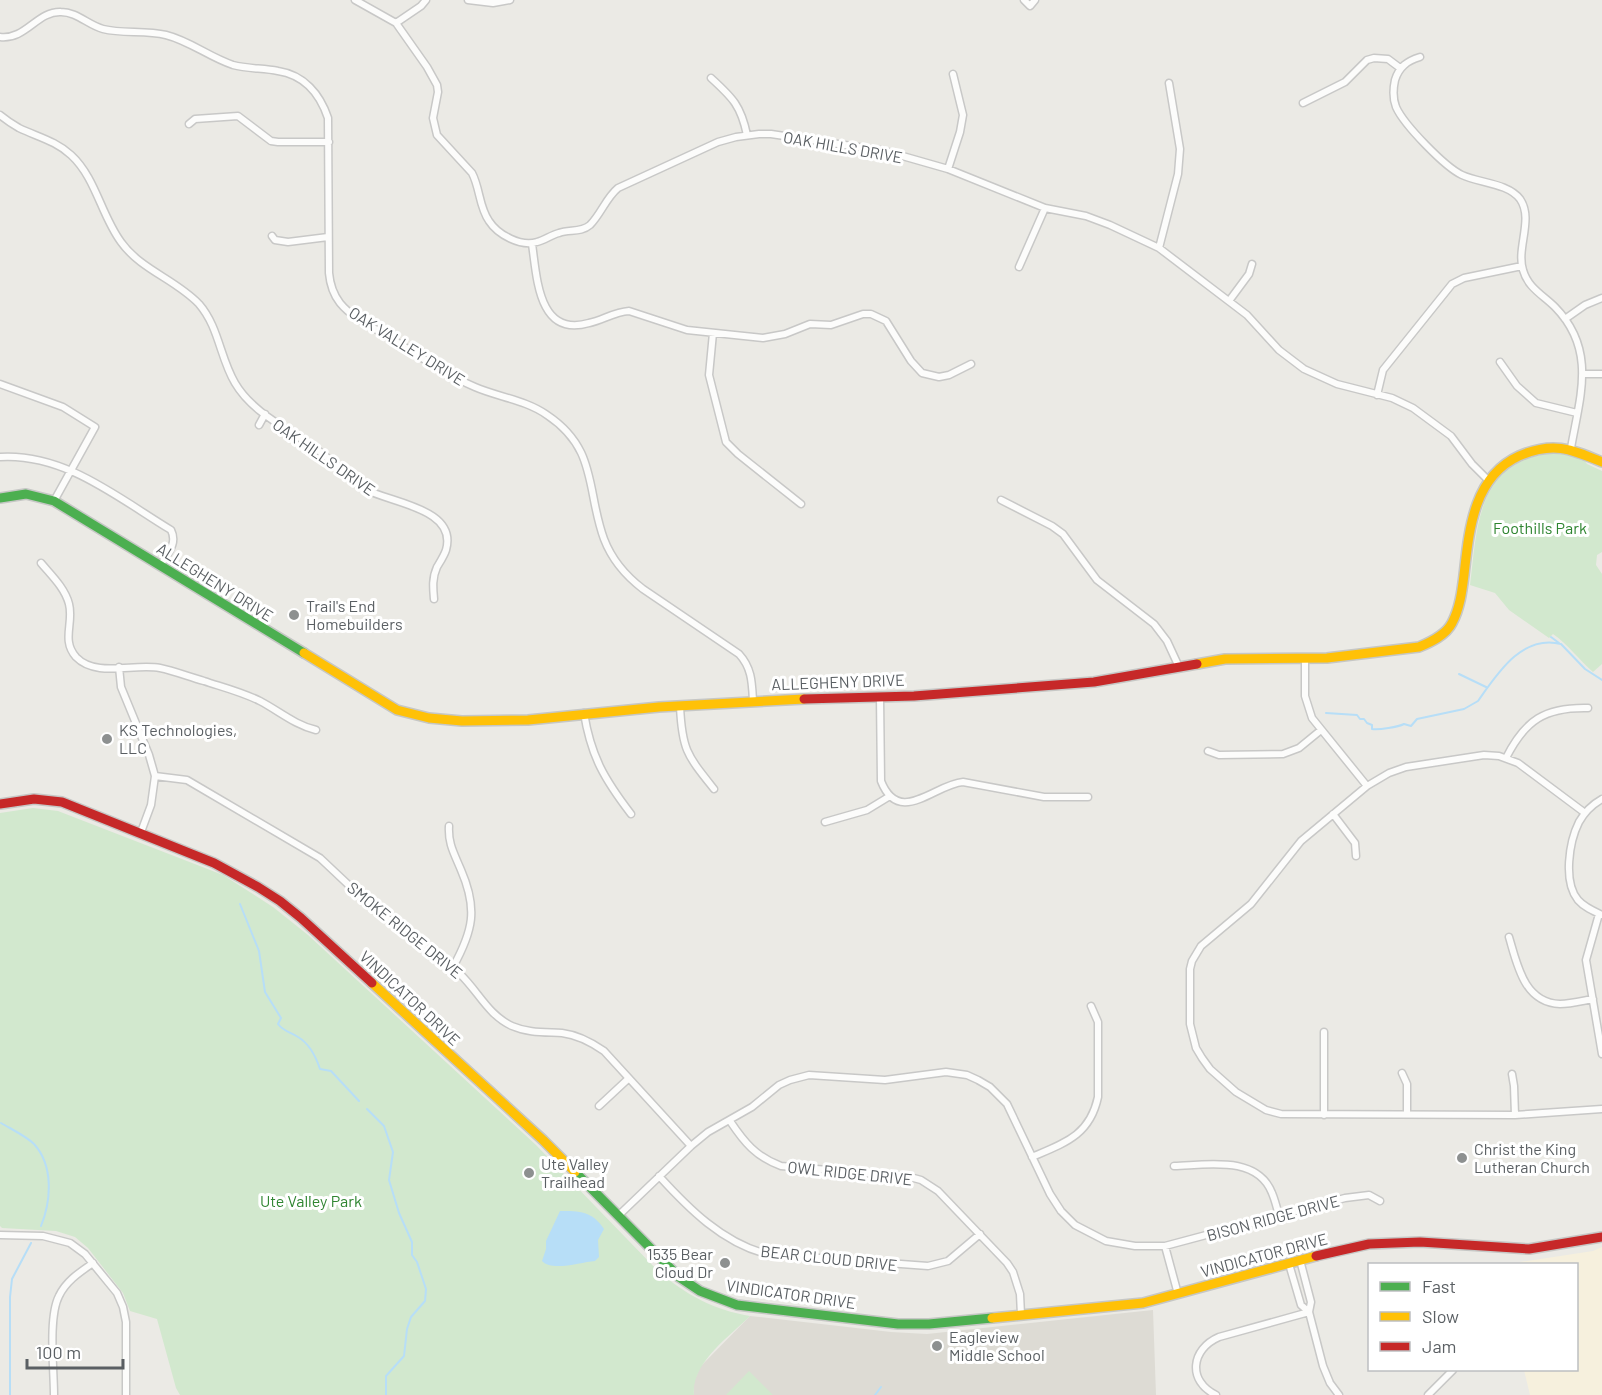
<svg xmlns="http://www.w3.org/2000/svg" width="1602" height="1395" viewBox="0 0 1602 1395" font-family="Barlow,sans-serif">
<style>
.commercial{fill:#f6f0dd}
.education{fill:#dddbd4}
.green{fill:#d2e8ce}
.water{fill:#b7def7}
.lines{fill:none;stroke-linecap:round;stroke-linejoin:round}
.stream{stroke:#b7def7;stroke-width:2}
.street-casing{stroke:#c8c8c7;stroke-width:9}
.fast-casing{stroke:#c6c7c5;stroke-width:12}
.slow-casing{stroke:#c6c7c5;stroke-width:12}
.jam-casing{stroke:#c6c7c5;stroke-width:12}
.street{stroke:#fcfcfb;stroke-width:6}
.fast{stroke:#4caf50;stroke-width:9}
.slow{stroke:#ffc107;stroke-width:9}
.jam{stroke:#c62828;stroke-width:9}
.poi-dot{fill:#8d9090;stroke:#fff;stroke-width:2}
.labels{text-anchor:middle;stroke-width:6;stroke-linejoin:round;paint-order:stroke}
.street-label{font-size:16px;fill:#5a5f63;stroke:#fff}
.park-label{font-size:16px;fill:#2f8531;stroke:#fff}
.poi-label{font-size:16px;fill:#5a5f63;stroke:#fff;text-anchor:start}
</style>
<rect width="100%" height="100%" fill="#ebeae5"/>
<path class="commercial" d="M1602,1247V1395H1530L1524,1370H1576V1264H1520V1262L1593,1251Z"/>
<path class="education" d="M1153,1310L1156,1395H694V1382L700,1367L750,1316L891,1332L927,1334Z"/>
<path class="green" d="M1545,454C1558,454 1580,451 1587,464L1602,471V552L1597,555L1596,565L1602,574V664L1593,672C1579,660 1569,645 1553,634L1549,638L1509,610L1495,593L1470,585C1477,530 1476,466 1545,454Z
M33,808L58,811L223,875L273,907L308,935L536,1145L658,1271C686,1295 714,1310 750,1316C730,1336 691,1363 694,1395H180L176,1388L157,1319L130,1311L123,1293L88,1248L75,1237L56,1231L2,1228L0,1226V813Z
M749,1371L773,1395H726Z"/>
<path class="water" d="M560,1211C580,1211 592,1211 604,1229L598,1240L599,1257L595,1261C581,1262 552,1272 542,1261L546,1249V1241Z"/>
<g class="lines">
<path class="stream" d="M1551,637L1559,643
M1459,674L1486,687
M1326,713L1357,715L1360,719H1364L1367,723L1372,725V729C1379,730 1398,727 1404,724L1411,726L1417,719L1464,709L1478,701C1497,674 1522,634 1561,644L1585,669L1602,680
M240,904L259,951L265,992L281,1018L278,1024C283,1031 290,1032 298,1037C310,1044 316,1057 320,1069L331,1071L359,1101
M367,1109L384,1126L393,1152L389,1180L399,1213L412,1242V1255L417,1262L426,1289L425,1301L411,1317L407,1329L404,1356L386,1376V1395
M1,1123C11,1129 26,1136 34,1144C54,1166 51,1201 41,1226
M10,1395V1297L12,1279L31,1243
M875,1395L881,1387"/>
<g class="street-casing">
<path id="street" d="M355,0L396,23L427,67L437,85L438,92L433,118L437,135L472,173C480,188 479,207 489,221C498,235 521,247 537,242C545,240 551,235 559,233C569,229 581,233 590,225C601,214 606,198 618,188L718,142L736,137L759,134H771L885,151L948,169L1045,208L1086,216L1110,225L1159,248L1247,315L1279,350L1304,369L1337,384L1392,398L1413,408L1451,436L1472,464L1488,480
M468,0L493,3L510,0
M1024,0L1030,6L1035,0
M396,23L421,6L426,0
M0,37C26,40 37,11 61,12C77,12 88,25 103,29C123,34 145,30 166,35C190,41 209,57 233,65C248,69 263,68 278,71C304,75 320,94 328,118L329,273C330,284 333,294 340,303C353,319 375,328 392,339C419,356 446,375 475,387C498,397 526,400 547,415C598,449 586,490 604,539C612,560 626,576 643,589L739,654C752,668 752,683 753,701
M1420,57C1407,61 1399,67 1395,80C1393,89 1393,99 1396,107C1404,125 1445,167 1462,175C1479,183 1508,183 1520,199C1534,219 1516,248 1523,270C1528,288 1543,295 1555,307C1597,350 1580,396 1571,448
M711,78C733,98 741,106 747,135
M1303,103L1345,82L1367,60L1374,58L1388,59L1400,68
M0,115C6,120 12,124 19,128C38,137 56,141 71,155C96,178 101,215 121,242C141,270 175,279 199,304C219,327 220,358 235,383C253,414 291,430 319,451C335,463 348,478 365,489C390,503 458,508 446,550C444,556 440,562 437,567C432,578 433,588 434,599
M189,124L195,119L238,116L271,141L278,142H329
M948,169L960,132L963,115L953,74
M272,236L275,240L288,242L328,237
M532,244C537,277 538,338 589,323C603,320 614,312 629,311L687,330L763,338L785,334L810,324L831,325L863,314H871L886,321L911,361L922,373L939,377L949,375L971,364
M1159,248L1178,174L1180,149L1169,83
M1019,267L1045,208
M1229,301L1249,274L1252,264
M1565,319L1585,305L1602,298
M713,333L709,375L726,442L738,454L801,504
M1500,362L1517,386L1536,403L1577,413
M1583,374H1602
M0,384L63,407L95,427L54,501
M1377,395L1383,370L1452,284L1464,278L1522,266
M259,425L265,414
M0,457C65,453 118,498 171,530C178,544 167,554 160,566
M1001,500L1052,526L1063,534L1097,580L1154,624L1167,641L1179,667
M41,563C51,575 65,588 69,604C74,623 61,640 76,657C96,678 134,663 160,668C175,671 189,677 204,681C222,687 242,692 260,701C279,711 295,725 316,730
M1305,658V696L1312,718L1367,786
M119,667L121,687L149,755L155,776L151,805L141,832
M880,697L881,781C899,827 935,784 963,782L1044,797H1088
M680,706C682,750 687,755 714,789
M584,713C591,757 605,780 631,814
M1208,751L1219,755L1283,754L1299,748L1321,730
M1506,758C1525,720 1545,707 1588,708
M155,776L187,780L320,858L372,907L460,974C478,991 488,1015 512,1026C528,1033 545,1032 562,1033C578,1035 591,1042 604,1051L691,1146
M1602,799C1593,804 1584,813 1579,822C1569,842 1563,882 1578,900C1584,907 1593,911 1602,915
M1585,813L1518,763L1499,756L1484,755L1406,767L1389,773L1367,786L1301,841L1251,904L1201,946L1192,961L1190,969V1024L1196,1048L1202,1058L1210,1069L1236,1092L1266,1110L1281,1114L1515,1115L1602,1109
M1333,814L1355,843L1356,856
M825,822L867,810L890,796
M449,826C448,844 454,853 461,870C478,909 473,931 453,967
M1599,914L1586,960L1602,1054
M1509,937C1517,964 1524,1003 1560,1004C1570,1004 1582,1001 1593,999
M1324,1032V1115
M1402,1073L1407,1084V1114
M1512,1074L1514,1086L1515,1115
M599,1106L628,1079
M730,1121C744,1142 756,1157 781,1166L910,1177L921,1180L938,1191L1007,1263L1013,1272L1020,1294L1021,1315
M1032,1157C1065,1143 1090,1135 1098,1097V1022L1091,1006
M1174,1166C1207,1165 1257,1155 1272,1193C1275,1200 1277,1208 1279,1216
M659,1176C689,1209 722,1242 766,1254L928,1266L948,1261L980,1234
M618,1216L691,1146L708,1132L752,1107L779,1085L790,1080L809,1075L885,1080L946,1072L967,1075L978,1080L990,1087L1007,1104L1050,1194L1061,1211L1075,1225L1106,1241L1135,1246H1165L1345,1198L1369,1195L1380,1201
M0,1235L43,1236L70,1243L85,1254L117,1293L123,1307L126,1322V1395
M1165,1246L1178,1294
M1300,1260L1311,1302L1309,1312L1323,1366L1330,1383L1339,1395
M1289,1264L1301,1305L1309,1312
M54,1395C54,1370 48,1317 59,1296C66,1281 80,1272 93,1263
M1216,1395C1187,1381 1191,1349 1219,1337L1309,1312
M1428,1395L1453,1370"/>
</g>
<g class="fast-casing">
<path id="fast" d="M0,498L26,494L54,501L304,653
M575,1172L679,1277L700,1291L737,1305L898,1324H929L992,1318"/>
</g>
<g class="slow-casing">
<path id="slow" d="M304,653L397,710L429,718L462,721L528,720L659,707L804,699
M1197,664L1225,659L1327,658L1419,647C1431,642 1446,635 1452,623C1460,608 1462,591 1464,575C1469,531 1473,477 1519,456C1553,441 1571,449 1602,462
M372,983L543,1140L575,1172
M992,1318L1143,1303L1316,1256"/>
</g>
<g class="jam-casing">
<path id="jam" d="M804,699L914,696L1094,682L1197,664
M0,804L34,799L62,802L214,863L258,887L280,901L301,918L372,983
M1316,1256L1369,1244L1420,1242L1529,1249L1602,1237"/>
</g>
<use href="#street" class="street"/>
<use href="#fast" class="fast"/>
<use href="#slow" class="slow"/>
<use href="#jam" class="jam"/>
</g>
<g class="poi-dot">
<circle cx="294" cy="615" r="6"/>
<circle cx="107" cy="739" r="6"/>
<circle cx="1462" cy="1158" r="6"/>
<circle cx="529" cy="1173" r="6"/>
<circle cx="725" cy="1263" r="6"/>
<circle cx="937" cy="1346" r="6"/>
</g>
<g class="labels">
<g class="street-label">
<text transform="translate(843 147) rotate(10)" y="6">OAK HILLS DRIVE</text>
<text transform="translate(407 346) rotate(32)" y="6">OAK VALLEY DRIVE</text>
<text transform="translate(324 457) rotate(35)" y="6">OAK HILLS DRIVE</text>
<text transform="translate(215 582) rotate(32)" y="6">ALLEGHENY DRIVE</text>
<text transform="translate(838 682) rotate(-2)" y="6">ALLEGHENY DRIVE</text>
<text transform="translate(405 930) rotate(39)" y="6">SMOKE RIDGE DRIVE</text>
<text transform="translate(410 998) rotate(43)" y="6">VINDICATOR DRIVE</text>
<text transform="translate(850 1173) rotate(6)" y="6">OWL RIDGE DRIVE</text>
<text transform="translate(1273 1218) rotate(-15)" y="6">BISON RIDGE DRIVE</text>
<text transform="translate(1264 1255) rotate(-15)" y="6">VINDICATOR DRIVE</text>
<text transform="translate(829 1258) rotate(6)" y="6">BEAR CLOUD DRIVE</text>
<text transform="translate(791 1294) rotate(8)" y="6">VINDICATOR DRIVE</text>
</g>
<g class="park-label">
<text x="1540" y="534">Foothills Park</text>
<text x="311" y="1207">Ute Valley Park</text>
</g>
<g class="poi-label">
<text x="306" y="612">Trail's End<tspan x="306" dy="18">Homebuilders</tspan></text>
<text x="119" y="736">KS Technologies,<tspan x="119" dy="18">LLC</tspan></text>
<text x="1474" y="1155">Christ the King<tspan x="1474" dy="18">Lutheran Church</tspan></text>
<text x="541" y="1170">Ute Valley<tspan x="541" dy="18">Trailhead</tspan></text>
<text x="713" y="1260" text-anchor="end">1535 Bear<tspan x="713" dy="18">Cloud Dr</tspan></text>
<text x="949" y="1343">Eagleview<tspan x="949" dy="18">Middle School</tspan></text>
</g>
</g>
<rect x="1368" y="1263" width="210" height="108" fill="#ffffff" stroke="#bdbfc1" stroke-width="1.5"/>
<rect x="1380" y="1282" width="30" height="9" fill="#4caf50" stroke="#bdbfc1" stroke-width="1.5"/>
<text x="1422" y="1293" font-size="18" fill="#5a5f63">Fast</text>
<rect x="1380" y="1312" width="30" height="9" fill="#ffc107" stroke="#bdbfc1" stroke-width="1.5"/>
<text x="1422" y="1323" font-size="18" fill="#5a5f63">Slow</text>
<rect x="1380" y="1342" width="30" height="9" fill="#c62828" stroke="#bdbfc1" stroke-width="1.5"/>
<text x="1422" y="1353" font-size="18" fill="#5a5f63">Jam</text>
<path d="M27 1359v9h96v-9" fill="none" stroke="#5a5f63" stroke-width="3"/>
<text x="36" y="1359" font-size="18" fill="#5a5f63" stroke="#ffffff" stroke-width="4.5" paint-order="stroke">100 m</text>
</svg>
